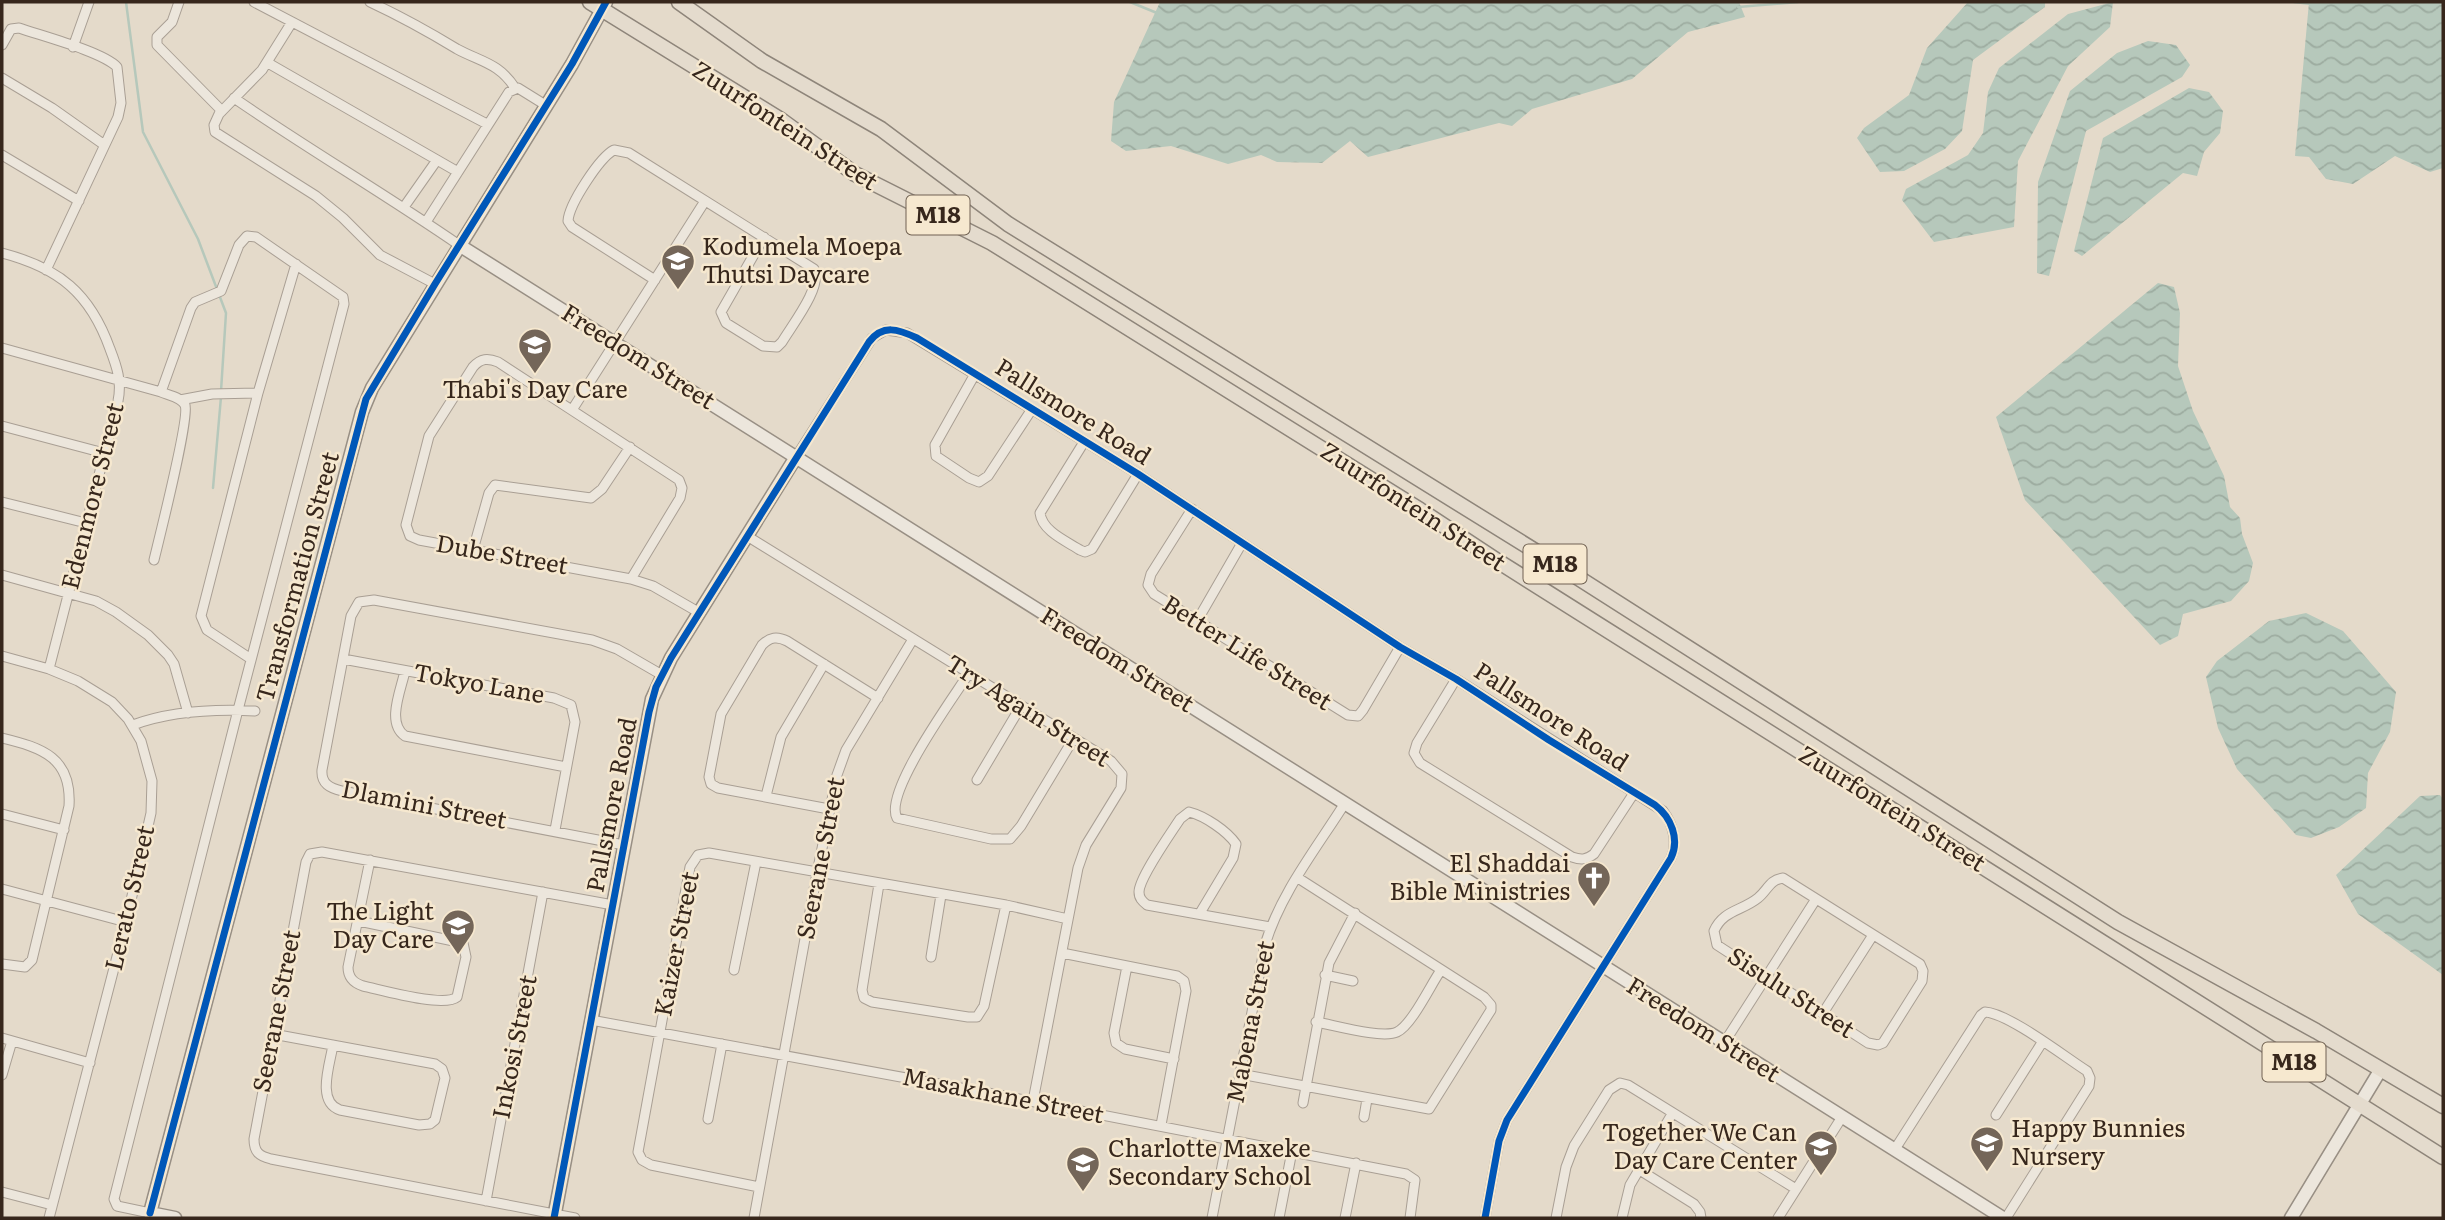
<svg xmlns="http://www.w3.org/2000/svg" width="2445" height="1220" viewBox="0 0 2445 1220" font-family="Literata,serif">
<style>
.water{fill:url(#water-waves)}
.lines{fill:none;stroke-linecap:round;stroke-linejoin:round}
.stream{stroke:#b6c8bb;stroke-width:2.5}
.street-casing{stroke:#a99f94;stroke-width:11}
.secondary-casing{stroke:#988f84;stroke-width:15}
.primary-casing{stroke:#8e857a;stroke-width:17}
.street{stroke:#ece6dc;stroke-width:9}
.secondary{stroke:#ece6dc;stroke-width:12}
.primary{stroke:#e4dbcd;stroke-width:14}
.cycleway-casing{stroke:#f6e8cf;stroke-width:11}
.cycleway{stroke:#0057b8;stroke-width:7}
.labels{text-anchor:middle;stroke-width:5;stroke-linejoin:round;paint-order:stroke}
.shield{fill:#f6e8cf;stroke:#706152;stroke-width:2}
.shield-label{font-size:23px;font-weight:bold;fill:#37271c}
.street-label{font-size:24px;fill:#37271c;stroke:#f6e8cf}
.poi-label{font-size:24px;fill:#37271c;stroke:#f6e8cf;text-anchor:start}
</style>
<defs>
<pattern id="water-waves" width="16" height="10" patternUnits="userSpaceOnUse" patternTransform="scale(1.75)"><rect width="16" height="10" fill="#b6c8bb"/><path d="M0 5q4-4 8 0t8 0" fill="none" stroke="#9daca0"/></pattern>
</defs>
<rect width="100%" height="100%" fill="#e4daca"/>
<path class="water" d="M1160,2H1739L1745,17L1688,32L1632,79L1532,109L1512,126L1499,123L1368,157L1350,141L1322,163L1277,162L1261,155L1228,164L1171,146L1126,151L1111,141L1114,102Z
M1968,2H2045V7L1973,60L1962,131L1945,149L1904,171L1880,172L1857,138L1864,128L1909,95L1927,48Z
M2113,2L2110,27L2068,66L2018,161L2014,227L1934,242L1902,200L1906,189L1968,155L1983,133L1988,92L1999,68L2068,14Z
M2309,2H2443V168L2430,172L2395,156L2353,184L2326,179L2309,157L2295,156Z
M2148,41L2176,45L2190,65L2182,77L2086,131L2049,276L2037,273L2038,182L2070,91L2117,53Z
M2189,88L2209,92L2223,111L2220,133L2204,152L2197,176L2183,173L2082,256L2074,251L2103,138Z
M2158,283L2174,287L2180,313L2178,366L2193,411L2224,476L2230,507L2240,518L2242,534L2253,563L2249,581L2231,601L2183,614L2178,636L2160,645L2025,500L1996,417Z
M2306,613L2343,631L2396,692L2390,732L2368,773L2366,808L2339,827L2311,838L2296,835L2237,769L2218,728L2206,677L2217,661L2269,621Z
M2440,795L2443,799V975L2358,914L2336,875L2420,796Z"/>
<g class="lines">
<path class="stream" d="M126,2L143,132L198,239L226,313L221,391
M1130,2L1157,13
M2294,2L2311,4
M1738,7L1798,2
M213,488L221,397"/>
<g class="street-casing">
<path id="street" d="M179,2L172,22L157,37V45L222,111
M254,2L487,124
M370,2C400,16 429,32 457,49C481,62 499,63 515,88
M292,22L262,70L219,114L214,125L215,132L316,196L343,218L380,255L435,284
M2,45L11,29L19,28C42,36 103,52 117,67L121,103L118,117L46,270
M73,47L89,2
M268,63L458,172
M2,78L52,108L103,144
M234,98C308,149 385,194 459,245
M2,155L79,201
M404,207L437,160
M426,222L509,92L518,88L547,106
M2,253C59,268 90,293 110,349C117,367 122,382 118,401L49,669
M655,280L572,227L568,221C569,204 600,157 614,150L629,153L814,269C823,286 792,325 782,342L777,347L763,346L726,323L721,312L764,237
M2,348L161,392C168,395 181,397 185,405C190,417 159,539 154,560
M975,374L935,445L936,456L969,478L979,482L988,476L1032,409
M180,400L212,394L258,393L296,264
M572,410L705,201
M2,426L104,453
M1084,442L1040,513C1042,531 1066,541 1080,550L1085,552L1092,549L1138,474
M796,457L872,338L886,330L907,333L1138,474L1400,647L1456,679L1663,811C1673,824 1678,843 1671,858L1507,1120L1499,1141L1485,1218
M2,502L86,523
M1192,509L1151,574L1148,585L1154,594L1348,715L1358,716L1363,710L1400,647
M747,536L1111,761L1122,774L1121,788L1086,845L1078,868L1033,1101
M473,550L489,493L495,485L591,498L602,489L630,447
M2,575L96,601L116,612L148,635L168,655L174,664L188,713
M631,579L680,498L682,488L679,480L498,362C488,358 481,358 473,367L429,436L406,525L410,536L419,540L631,579L653,586L700,613
M1197,621L1242,543
M2,656L49,669L78,681L112,702L128,719L141,741L152,781L151,813L126,922L49,1218
M251,659L207,630L201,616L258,393
M343,659L554,698L571,705L575,722L555,830
M405,671C401,690 386,723 405,736L566,767
M969,673C954,697 883,793 897,818L991,839H1010L1021,826L1074,738
M1456,679L1417,743L1414,753L1420,763L1572,857C1581,860 1586,860 1594,854L1634,793
M133,725C171,711 215,709 255,711
M2,738C43,748 72,758 69,806L32,960L25,967L2,964
M977,780L1021,706
M766,796L781,737L824,664
M829,809L718,788L711,784L709,777L721,714L762,645C770,637 777,636 787,641L878,698
M2,814L64,830
M624,845L342,791C330,788 321,784 322,770L351,616L359,602L374,600L592,640L617,649L662,675
M1783,878L1920,964L1923,971L1922,981L1883,1043L1878,1045L1868,1043L1717,945L1714,931C1723,910 1742,911 1758,898C1768,890 1769,880 1783,878Z
M879,884L862,990L864,998L872,1002L968,1017H977L984,1006L1006,905
M2,889L126,922
M1200,913L1233,858L1236,844C1227,831 1205,816 1189,812L1180,819C1171,833 1139,878 1139,892C1139,898 1142,901 1147,905L1270,927
M359,921L463,943L466,957L457,997C444,1008 382,990 363,986C354,983 348,978 348,967L370,860
M1062,953L1177,976L1184,981L1186,991L1161,1125
M931,957L941,895
M1127,966L1114,1033L1116,1043L1125,1049L1174,1059
M734,970L756,862
M1325,975L1353,981
M1823,1013L1873,935
M591,1020L1004,1096L1406,1174L1415,1180L1410,1218
M1316,1022C1334,1025 1382,1039 1397,1032C1412,1025 1431,984 1441,970
M273,1034L435,1064L442,1069L445,1078L435,1120L430,1124L419,1125L340,1110C316,1102 330,1064 333,1045
M2,1038L90,1063
M1724,1043L1816,899
M1240,1074L1429,1109L1491,1010V1005L1484,997L1298,878
M2,1075L12,1041
M1303,1103L1329,963L1355,913
M1996,1115L2043,1041
M1364,1117L1367,1099
M708,1119L722,1044
M1895,1149L1981,1015L1985,1012C2008,1013 2065,1057 2087,1071L2090,1078L2089,1086L2006,1218
M1638,1169L1694,1204L1700,1212L1701,1218
M759,1187L651,1165L642,1160L638,1152L690,867L698,855L709,853L1006,905L1068,919
M2,1192L52,1205
M486,1201L543,892
M150,1213L117,1206L114,1199L238,710L344,304L343,297L256,237L247,236L239,245L221,291L195,302L191,308L161,392
M575,1218L271,1159C259,1156 254,1152 254,1139L306,862L310,854L322,852L613,905
M754,1218L817,873L837,775L846,750L913,639
M1212,1218L1265,945C1280,894 1316,849 1345,803
M1279,1218L1292,1151
M1345,1218L1356,1163
M1556,1218L1566,1167L1574,1146L1609,1090L1620,1083L1628,1085L1796,1189
M1622,1218L1630,1185L1672,1114
M1778,1218L1842,1117"/>
</g>
<g class="secondary-casing">
<path id="secondary" d="M459,245L2003,1218
M175,1218L150,1213L362,412L372,388L572,64L606,2
M554,1218L652,699L671,658L796,457
M2291,1218L2381,1069"/>
</g>
<g class="primary-casing">
<path id="primary" d="M590,2L781,120L855,174L992,243L1420,510L1496,560L2443,1157
M679,2L762,61L881,129L1008,224L1577,577L2118,922L2316,1031L2443,1106"/>
</g>
<use href="#street" class="street"/>
<use href="#secondary" class="secondary"/>
<use href="#primary" class="primary"/>
<g class="cycleway-casing">
<path id="cycleway" d="M150,1213L366,399L435,284L572,64L606,2
M554,1218L649,712L656,687L671,658L869,342C883,324 898,329 917,338L1138,474L1400,647L1456,679L1549,740L1655,805C1671,817 1680,839 1671,858L1507,1120L1499,1141L1485,1218"/>
</g>
<use href="#cycleway" class="cycleway"/>
</g>
<defs>
<g id="school-pin" transform="scale(1.75)"><path d="M0 17L-7.5 6A9.5 9.5 0 1 1 7.5 6Z" fill="#746659" stroke="#f6e8cf"/><path d="M0-5L7-2L0 1L-7-2ZM-4 1L0 2.5L4 1V4Q0 6-4 4Z" fill="#fff"/></g>
<g id="church-pin" transform="scale(1.75)"><path d="M0 17L-7.5 6A9.5 9.5 0 1 1 7.5 6Z" fill="#746659" stroke="#f6e8cf"/><path d="M-1.2-6h2.4v3.5h3.3v2.4h-3.3V6h-2.4V-.1h-3.3v-2.4h3.3Z" fill="#fff"/></g>
</defs>
<g fill-rule="evenodd">
<use href="#school-pin" x="678" y="261"/>
<use href="#school-pin" x="535" y="345"/>
<use href="#church-pin" x="1594" y="878"/>
<use href="#school-pin" x="458" y="926"/>
<use href="#school-pin" x="1987" y="1143"/>
<use href="#school-pin" x="1821" y="1147"/>
<use href="#school-pin" x="1083" y="1163"/>
</g>
<g class="labels">
<g class="shield">
<rect x="906.5" y="195.5" width="63" height="39" rx="5"/>
<rect x="1523.5" y="544.5" width="63" height="39" rx="5"/>
<rect x="2262.5" y="1042.5" width="63" height="39" rx="5"/>
</g>
<g class="shield-label">
<text x="938" y="223">M18</text>
<text x="1555" y="572">M18</text>
<text x="2294" y="1070">M18</text>
</g>
<g class="street-label">
<text transform="translate(785 126) rotate(33)" y="8">Zuurfontein Street</text>
<text transform="translate(638 357) rotate(32)" y="8">Freedom Street</text>
<text transform="translate(1073 412) rotate(32)" y="8">Pallsmore Road</text>
<text transform="translate(93 496) rotate(-76)" y="8">Edenmore Street</text>
<text transform="translate(1413 507) rotate(33)" y="8">Zuurfontein Street</text>
<text transform="translate(502 555) rotate(10)" y="8">Dube Street</text>
<text transform="translate(298 577) rotate(-75)" y="8">Transformation Street</text>
<text transform="translate(1247 653) rotate(32)" y="8">Better Life Street</text>
<text transform="translate(1117 660) rotate(32)" y="8">Freedom Street</text>
<text transform="translate(479 684) rotate(10)" y="8">Tokyo Lane</text>
<text transform="translate(1028 711) rotate(32)" y="8">Try Again Street</text>
<text transform="translate(1551 717) rotate(33)" y="8">Pallsmore Road</text>
<text transform="translate(424 805) rotate(11)" y="8">Dlamini Street</text>
<text transform="translate(612 805) rotate(-79)" y="8">Pallsmore Road</text>
<text transform="translate(1892 809) rotate(32)" y="8">Zuurfontein Street</text>
<text transform="translate(821 858) rotate(-79)" y="8">Seerane Street</text>
<text transform="translate(130 898) rotate(-77)" y="8">Lerato Street</text>
<text transform="translate(677 944) rotate(-79)" y="8">Kaizer Street</text>
<text transform="translate(1791 993) rotate(33)" y="8">Sisulu Street</text>
<text transform="translate(277 1011) rotate(-79)" y="8">Seerane Street</text>
<text transform="translate(1251 1022) rotate(-79)" y="8">Mabena Street</text>
<text transform="translate(1703 1030) rotate(32)" y="8">Freedom Street</text>
<text transform="translate(515 1047) rotate(-79)" y="8">Inkosi Street</text>
<text transform="translate(1003 1096) rotate(11)" y="8">Masakhane Street</text>
</g>
<g class="poi-label">
<text x="702" y="255">Kodumela Moepa<tspan x="702" dy="28">Thutsi Daycare</tspan></text>
<text x="535" y="398" text-anchor="middle">Thabi's Day Care</text>
<text x="1570" y="872" text-anchor="end">El Shaddai<tspan x="1570" dy="28">Bible Ministries</tspan></text>
<text x="434" y="920" text-anchor="end">The Light<tspan x="434" dy="28">Day Care</tspan></text>
<text x="2011" y="1137">Happy Bunnies<tspan x="2011" dy="28">Nursery</tspan></text>
<text x="1797" y="1141" text-anchor="end">Together We Can<tspan x="1797" dy="28">Day Care Center</tspan></text>
<text x="1108" y="1157">Charlotte Maxeke<tspan x="1108" dy="28">Secondary School</tspan></text>
</g>
</g>
<rect width="2445" height="1220" fill="none" stroke="#37271c" stroke-width="7"/>
</svg>
